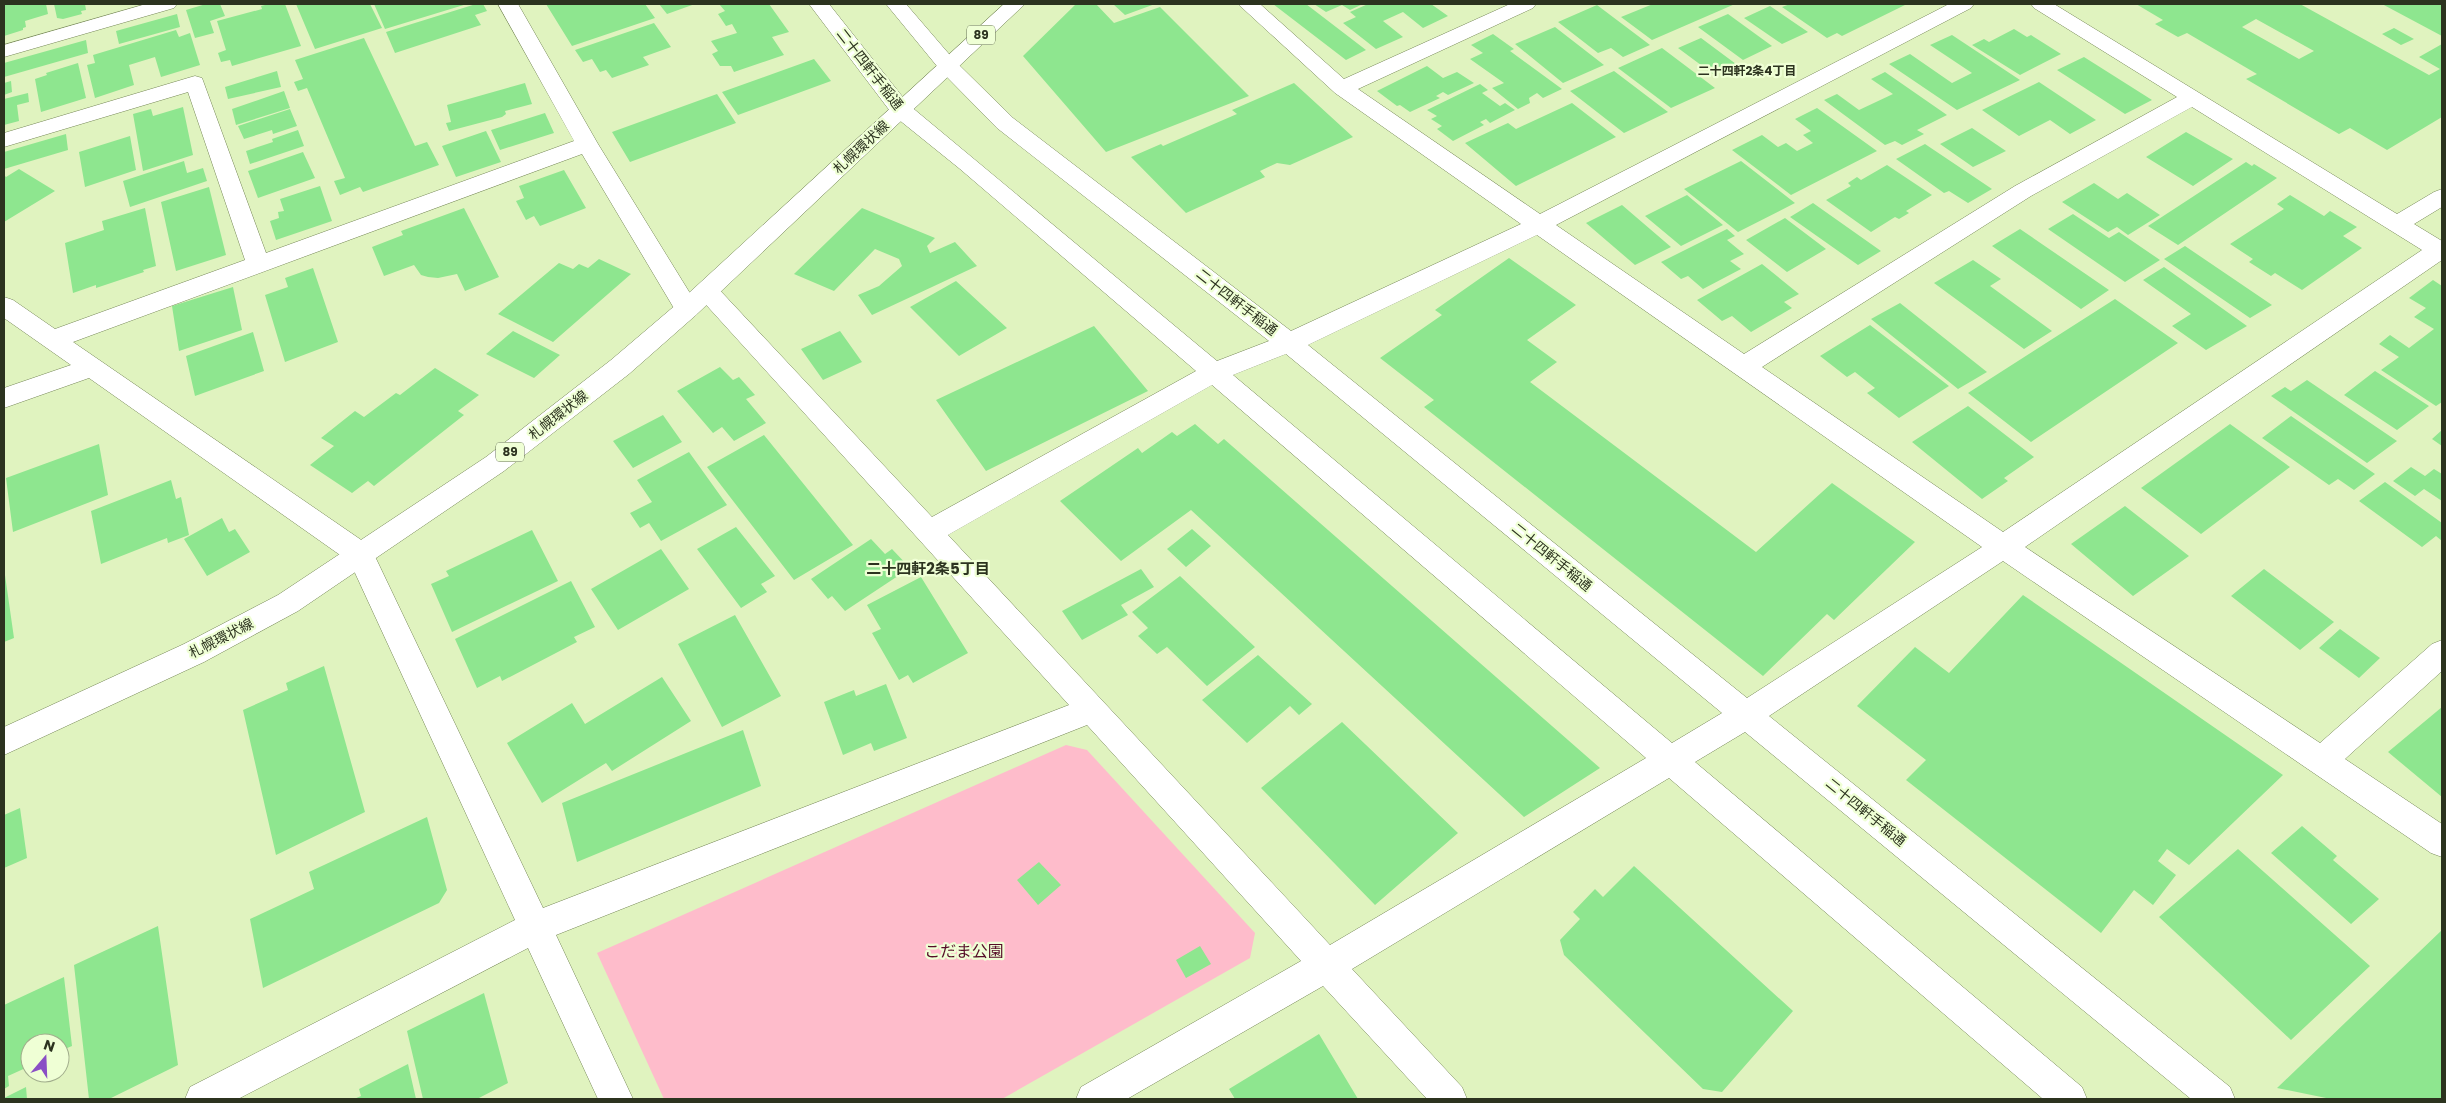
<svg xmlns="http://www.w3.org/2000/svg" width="2446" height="1103" viewBox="0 0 2446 1103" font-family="Poppins,'Noto Sans JP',sans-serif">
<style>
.green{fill:#febccb}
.building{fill:#8ee68f;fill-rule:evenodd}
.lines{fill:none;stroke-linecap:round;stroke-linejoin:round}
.minor-casing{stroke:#768758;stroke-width:1}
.major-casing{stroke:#768758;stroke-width:1}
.minor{fill:#fff;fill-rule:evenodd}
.major{fill:#fff;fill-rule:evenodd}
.labels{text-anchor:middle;stroke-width:4.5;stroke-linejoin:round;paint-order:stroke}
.shield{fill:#efffd5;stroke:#667056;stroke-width:1}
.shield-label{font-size:12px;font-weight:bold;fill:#2c331f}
.far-neighbourhood-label{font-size:12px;font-weight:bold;fill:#2c331f;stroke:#efffd5}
.street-label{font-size:14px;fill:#2c331f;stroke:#efffd5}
.neighbourhood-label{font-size:15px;font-weight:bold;fill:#2c331f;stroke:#efffd5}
.near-park-label{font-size:16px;fill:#550c27;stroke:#efffd5}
</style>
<rect width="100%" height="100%" fill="#e0f3bf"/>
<path class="green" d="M1066,745L1087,750L1255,933L1250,958L1002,1099H664L597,953Z"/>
<path class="building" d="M4,4H46L48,14L25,21L26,27L23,28V30L4,36Z
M54,4H85L86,10L81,11L82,14L63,19L57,18Z
M206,4H220L225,16L210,21L214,33L195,38L186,10Z
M269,4H285L301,46L232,66L230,60L221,62L218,53L226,50L217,21L262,9L261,6Z
M296,4H370L382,28L315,49Z
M374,4H467L385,29Z
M476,4H483L487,11L475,15L481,25L395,53L386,32Z
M546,4H645L655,18L572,46Z
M659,4H695L667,14Z
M719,4H769L789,32L772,37L784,55L734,72L731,66H720L712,54L718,51L711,41L737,33L732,24L726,26L718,14L725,11Z
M1076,4H1096L1114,23L1160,7L1249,96L1106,152L1023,56Z
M1113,4H1155L1125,15Z
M1273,4H1306L1366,50L1346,60Z
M1314,4H1363L1350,10L1342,5L1326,12Z
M1368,4H1431L1448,16L1423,28L1403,12L1383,21L1403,37L1376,49L1343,23L1356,17L1350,12Z
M1653,4H1735L1652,40L1621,17Z
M1790,4H1907L1842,36L1837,33L1827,38L1782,7Z
M2136,4H2300L2429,75L2440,69L2419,57L2442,44V117L2387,150L2350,128L2339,134L2246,79L2257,74L2187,33L2178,37L2155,24L2163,20ZM2256,19L2314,51L2299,59L2242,27Z
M2382,4H2442V36Z
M1597,5L1650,45L1623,57L1611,48L1598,53L1558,22Z
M1770,6L1808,32L1782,44L1744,18Z
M177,14L180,27L119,44L116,31Z
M1728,14L1772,46L1743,60L1698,27Z
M654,23L671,47L643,57L649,65L612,78L606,70L600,72L592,59L583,62L575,50Z
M1555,27L1604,65L1563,83L1515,44Z
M2394,28L2414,39L2401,45L2382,34Z
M2014,29L2027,37L2031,35L2061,54L2020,75L1972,45L1984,39L1989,42Z
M176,30L179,37L190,33L200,65L161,77L155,57L129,65L134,85L95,98L87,65L95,63L93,55Z
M1493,34L1514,49L1510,51L1562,89L1543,98L1537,93L1529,98L1530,103L1518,109L1492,88L1504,83L1470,59L1483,53L1471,45Z
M1952,35L2020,80L1957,110L1889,64L1910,54L1952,83L1972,73L1930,45Z
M364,38L415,146L427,142L439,165L363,192L360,187L340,195L334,181L345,178L307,88L298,91L294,82L303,79L295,60Z
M1701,38L1740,67L1728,72L1724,70L1713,74L1678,48Z
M86,40L88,53L4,77V63Z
M1662,48L1715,88L1671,108L1618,68Z
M2084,57L2152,100L2125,114L2057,70Z
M814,59L831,81L738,115L722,92Z
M78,63L86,98L41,112L35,79L47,75L46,73Z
M1427,66L1443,78L1457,72L1474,83L1448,95L1443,92L1436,96L1440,98L1410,112L1400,105L1397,106L1377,91Z
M277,71L281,87L228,99L225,87Z
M1614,71L1668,112L1624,133L1570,91Z
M1885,72L1947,115L1917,130L1924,134L1902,145L1895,141L1885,145L1824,100L1837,94L1859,110L1893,94L1871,79Z
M11,81L12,92L4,95V83Z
M2039,82L2096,120L2070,134L2050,120L2019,136L1982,110Z
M525,83L532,104L505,111L506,114L502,117L449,131L446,123L451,122L447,105Z
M1294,83L1353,137L1290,165L1277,163L1260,171L1265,177L1186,213L1131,157L1161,144L1163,146L1237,114L1232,110Z
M1480,84L1488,90L1482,93L1500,106L1505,103L1515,110L1490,123L1486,119L1480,122L1484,125L1453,141L1437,129L1442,126L1431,119L1437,116L1427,110Z
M284,91L290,108L236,125L232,109Z
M28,93L29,102L17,105L19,121L4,125V99Z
M717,94L736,123L630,162L612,132Z
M1572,103L1616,137L1516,186L1465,143L1508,123L1516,129Z
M183,107L193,155L143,171L133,114L151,109L153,116Z
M1817,108L1877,151L1791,195L1732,150L1762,135L1778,147L1786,143L1797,151L1813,143L1803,135L1811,131L1795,119Z
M290,109L297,126L273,134L272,130L244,139L238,126Z
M545,113L554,133L500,150L491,130Z
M1972,128L2006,151L1973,167L1940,144Z
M298,130L304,146L250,164L246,151L273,142L272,139Z
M486,131L501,162L456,177L442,146Z
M2186,132L2233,159L2193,186L2146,157Z
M66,134L68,150L4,169V152Z
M130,136L136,170L85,187L79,152Z
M1925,144L1992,189L1968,203L1949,191L1944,193L1896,159Z
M303,152L315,178L258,198L248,171Z
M184,161L187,173L203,168L207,181L130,207L123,181Z
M1741,161L1795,203L1738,232L1684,189Z
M2246,162L2252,166L2254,164L2277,178L2178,245L2148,226Z
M1887,165L1932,195L1906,211L1909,213L1899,219L1895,217L1871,232L1826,200L1851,186L1848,183L1857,177L1861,180Z
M19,169L55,191L4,222V175L6,177Z
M564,170L586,208L540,226L534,216L526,220L516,201L524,198L519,186Z
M2094,183L2118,199L2127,193L2160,215L2128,235L2117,227L2108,232L2062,202Z
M320,186L332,221L276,240L270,221L279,218L278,212L284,211L280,199Z
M209,187L226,255L176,271L161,202Z
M1687,195L1723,225L1681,246L1645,216Z
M2290,195L2324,216L2330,211L2357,227L2343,236L2362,248L2302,290L2275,273L2271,276L2249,262L2253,259L2230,244L2284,209L2277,204Z
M1813,203L1881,251L1858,265L1790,217Z
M1622,205L1671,247L1635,265L1586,223Z
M145,208L156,266L143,270L144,272L96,288V285L73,293L65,243L104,230L102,221Z
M464,208L499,277L465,291L457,274L438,278L428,277L421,275L414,265L384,276L372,247L403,235L401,231Z
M862,208L935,238L927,246L930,253L955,242L977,266L872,315L858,295L879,286L902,266L899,259L875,249L834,291L794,274Z
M2073,214L2109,238L2119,232L2160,260L2125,282L2048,229Z
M1785,218L1826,249L1787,272L1746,240Z
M1727,229L1735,236L1727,240L1744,254L1730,261L1741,269L1703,289L1688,276L1681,279L1661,262Z
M2020,229L2109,290L2081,309L1992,246Z
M2185,246L2272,305L2250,318L2164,259Z
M1509,258L1576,305L1527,340L1557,362L1530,382L1756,552L1832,483L1915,542L1834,620L1827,614L1763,676L1424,407L1434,400L1380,358L1442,315L1435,310Z
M599,259L631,274L553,342L498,314L559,263L573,269L579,264L588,268Z
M1973,260L2001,279L1990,286L2052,331L2024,349L1934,283Z
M1762,264L1799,294L1784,302L1792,308L1751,332L1732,316L1722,321L1697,300Z
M2164,267L2247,326L2206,350L2172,326L2191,314L2143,280Z
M313,268L338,342L285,362L265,295L288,287L285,278Z
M2433,280L2442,286V402L2436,406L2381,370L2399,357L2379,344L2390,335L2409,348L2434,329L2414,317L2426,308L2409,298Z
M956,281L1007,328L959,356L910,307Z
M233,287L242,330L179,351L172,306Z
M2115,299L2178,343L2031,442L1968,393Z
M1900,303L1987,372L1958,389L1871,319Z
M1870,325L1949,386L1899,418L1867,393L1875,388L1855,372L1847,377L1820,356Z
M1094,326L1148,391L986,471L936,400Z
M513,331L560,355L534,378L486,354Z
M840,331L862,362L823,380L801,349Z
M253,332L264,371L195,396L186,356Z
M720,367L733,380L739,377L755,395L746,399L766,423L734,441L722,427L713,433L677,391Z
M435,368L479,395L458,411L464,415L374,486L368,481L352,493L310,465L334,446L321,438L355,411L364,417L396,393L400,395Z
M2375,371L2429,406L2397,430L2344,395Z
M2307,380L2397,441L2367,463L2271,396L2285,387L2291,391Z
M1968,406L2034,457L2004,478L2008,481L1982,499L1912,442Z
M663,415L682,442L633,468L613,441Z
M2291,416L2375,474L2354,490L2338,479L2329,485L2262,438Z
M1195,424L1218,444L1224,439L1600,768L1524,817L1191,510L1121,561L1060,501L1138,448L1142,453L1172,432L1177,436Z
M2230,424L2290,467L2201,534L2141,488Z
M2442,430V446L2432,439Z
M764,435L853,545L794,580L707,467Z
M99,444L108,495L13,532L6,478Z
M689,452L727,505L661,541L649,523L640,528L630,513L652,502L637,480Z
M2411,467L2425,476L2434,469L2442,474V501L2424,489L2415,496L2393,481Z
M171,480L176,499L181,497L189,535L168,543L167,538L101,564L91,511Z
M2385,482L2442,523V541L2436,536L2422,547L2359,501Z
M2125,506L2189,556L2133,596L2071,544Z
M222,518L229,532L235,529L250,552L207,576L184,539Z
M736,527L775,576L761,584L767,592L741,608L697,549Z
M1192,529L1211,546L1186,567L1167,549Z
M532,530L558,581L452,632L431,584L449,576L446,571Z
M871,539L885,554L892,549L910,568L845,611L832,596L828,599L811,579Z
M661,549L689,589L618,630L591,589Z
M4,568L14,638L4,642Z
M1141,569L1154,587L1121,605L1128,615L1082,640L1062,611Z
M2264,569L2334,622L2300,650L2231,596Z
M1180,576L1255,647L1207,686L1167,647L1157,654L1138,636L1148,628L1132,612Z
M921,577L968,653L913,683L908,675L899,680L872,633L881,629L867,605Z
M571,581L595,627L574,637L577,642L502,681L500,676L477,688L455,639Z
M2023,595L2283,775L2189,865L2167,849L2158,861L2176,875L2153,905L2134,890L2101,933L1906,780L1926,760L1857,706L1915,647L1949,673Z
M735,615L781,696L722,727L678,644Z
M2340,629L2380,658L2359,678L2319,648Z
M1258,655L1312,704L1299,715L1290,706L1247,743L1202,700Z
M324,666L365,812L276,855L243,710L288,690L286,683Z
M662,677L691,721L612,771L606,763L542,803L507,743L572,703L585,724Z
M886,684L907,738L874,751L871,743L843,755L824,702L854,690L856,696Z
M2442,707V797L2388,752Z
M1342,722L1458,833L1375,905L1261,788Z
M743,730L761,786L577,862L562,803Z
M20,808L27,858L4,868V815Z
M427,817L447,890L439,903L263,988L250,919L314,889L309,872Z
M2302,826L2337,856L2333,860L2379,899L2351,924L2271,853Z
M2238,849L2370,966L2291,1040L2159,917Z
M1039,862L1061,885L1038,905L1017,880Z
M1634,866L1793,1011L1722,1092L1703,1089L1564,955L1560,940L1580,919L1573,912L1595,889L1603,897Z
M158,926L178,1065L109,1099H89L74,965Z
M2442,930V1099H2331L2277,1088Z
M1200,946L1211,964L1186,978L1176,960Z
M64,977L72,1046L60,1051V1043H30V1066L8,1076L9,1086L4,1089V1005Z
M484,993L508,1083L477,1099H423L407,1031Z
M1319,1034L1358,1099H1235L1229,1089Z
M408,1064L416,1099H354L361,1096L359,1089Z
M26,1087L27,1099H4V1098Z"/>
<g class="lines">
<g class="minor-casing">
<path id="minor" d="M146,4H177L174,8L4,57V45Z
M498,4H518L598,144L696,303L699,309L696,315L687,318L678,315L582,154L73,342L370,546L543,908L1069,705L699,297L695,291L699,285L707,282L715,285L932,517L1196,371L960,169L893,115L809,4H829L909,105L1217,361L1269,341L997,128L941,71L886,4H906L955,61L1013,118L1291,331L1521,224L1335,93L1238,4H1260L1344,79L1510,4H1536L1533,8L1358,89L1540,214L1949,4H1974L1971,8L1556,225L1744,354L2015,186L2177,97L2034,8L2031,4H2054L2397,214L2434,192L2442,189V207L2414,224L2442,241V260L2025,547L2320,743L2432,644L2442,640V671L2345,759L2442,824V857L2431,853L2003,561L1769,716L2230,1087L2235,1099H2191L1745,732L1695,762L2082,1087L2087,1099H2043L1669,778L1352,969L1462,1087L1467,1099H1427L1323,986L1127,1099H1076L1081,1087L1301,961L1087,725L556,935L633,1099H598L528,948L238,1099H185L190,1087L515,920L350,562L89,378L4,408V388L71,365L4,318V297L13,300L55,329L245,260L188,92L4,147V133L188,78L195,76L202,78L266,253L574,141ZM2192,107L2422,250L2003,532L1762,367L2031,196ZM1537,235L1982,547L1747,698L1308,345ZM1286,354L1722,713L1672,743L1233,375ZM1212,385L1646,758L1330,945L948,535Z"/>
</g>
<g class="major-casing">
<path id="major" d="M1004,4H1025L696,315L629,374L504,471L298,611L204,662L4,755V727L184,644L278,595L486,457L611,360L678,303Z"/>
</g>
<use href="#minor" class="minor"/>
<use href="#major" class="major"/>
</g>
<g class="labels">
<g class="shield">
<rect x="967" y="25.5" width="28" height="19" rx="4"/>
<rect x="496" y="442.5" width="28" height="19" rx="4"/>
</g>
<g class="shield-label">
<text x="981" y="39">89</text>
<text x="510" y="456">89</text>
</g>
<g class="far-neighbourhood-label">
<text x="1747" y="75">二十四軒2条4丁目</text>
</g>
<g class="street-label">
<text transform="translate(870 69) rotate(52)" y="5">二十四軒手稲通</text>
<text transform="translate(861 147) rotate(-43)" y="5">札幌環状線</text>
<text transform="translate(1237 302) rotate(38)" y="5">二十四軒手稲通</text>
<text transform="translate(558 415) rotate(-38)" y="5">札幌環状線</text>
<text transform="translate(1552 557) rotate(39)" y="5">二十四軒手稲通</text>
<text transform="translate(221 638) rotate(-27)" y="5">札幌環状線</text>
<text transform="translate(1866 812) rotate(39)" y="5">二十四軒手稲通</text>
</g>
<g class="neighbourhood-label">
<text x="928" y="574">二十四軒2条5丁目</text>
</g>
<g class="near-park-label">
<text x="964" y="957">こだま公園</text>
</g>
</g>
<rect width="2446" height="1103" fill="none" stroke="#2c331f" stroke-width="10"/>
<g transform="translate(45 1058) rotate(19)"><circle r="24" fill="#efffd5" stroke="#a1ad8c"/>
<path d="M0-4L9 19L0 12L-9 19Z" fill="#8a4fc5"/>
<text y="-8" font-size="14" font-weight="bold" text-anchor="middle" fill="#2c331f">N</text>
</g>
</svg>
